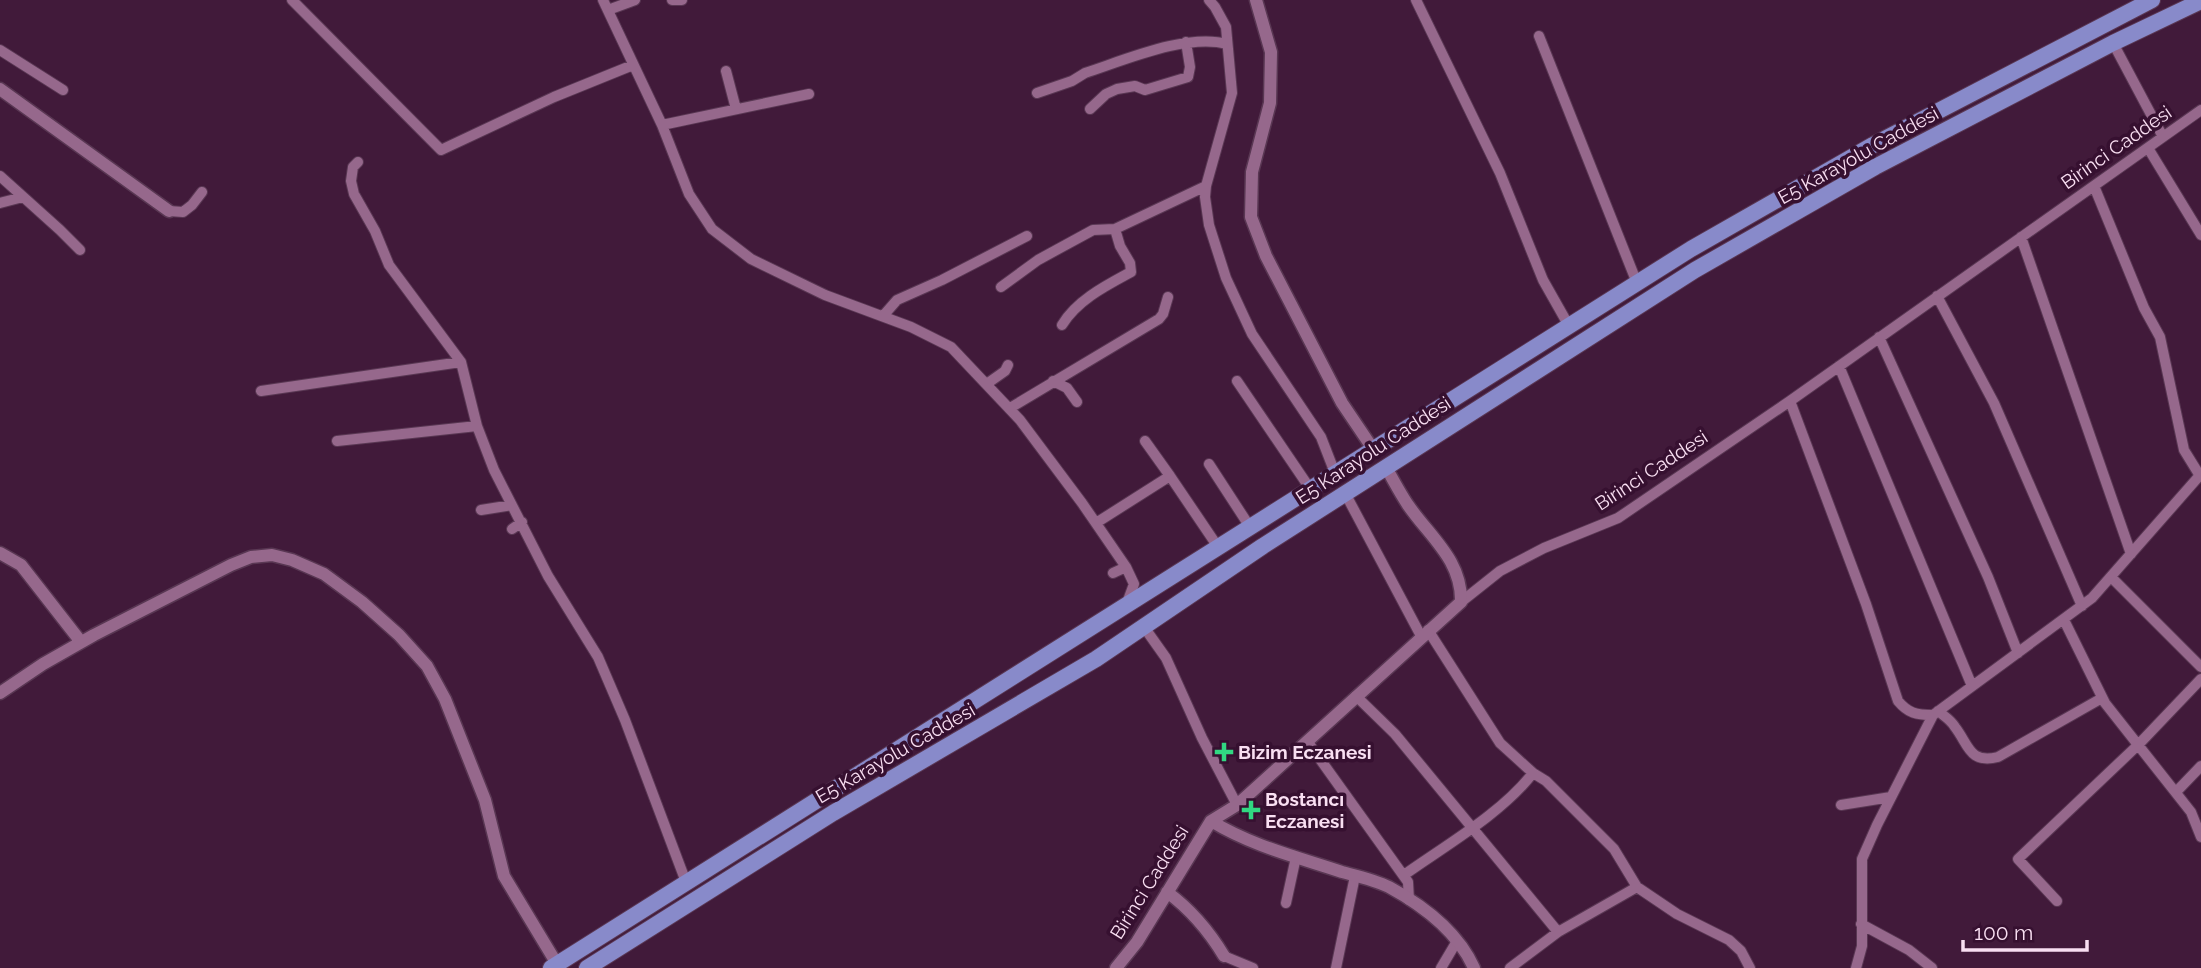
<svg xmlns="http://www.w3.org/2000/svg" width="2201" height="968" viewBox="0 0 2201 968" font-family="Raleway,sans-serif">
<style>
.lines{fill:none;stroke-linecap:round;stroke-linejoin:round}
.minor-casing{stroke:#593753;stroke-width:12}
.tertiary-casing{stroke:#593753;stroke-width:15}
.trunk-casing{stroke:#593753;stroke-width:18}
.minor{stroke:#96688c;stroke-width:10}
.tertiary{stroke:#96688c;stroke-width:12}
.trunk{stroke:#888aca;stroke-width:16}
.poi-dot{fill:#31d882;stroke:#361030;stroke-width:2.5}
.labels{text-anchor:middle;stroke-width:7;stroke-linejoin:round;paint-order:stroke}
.street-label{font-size:19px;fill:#f9dff2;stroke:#361030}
.poi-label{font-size:19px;font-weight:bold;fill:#f9dff2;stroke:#361030;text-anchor:start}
</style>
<rect width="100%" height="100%" fill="#411a3a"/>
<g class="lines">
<g class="minor-casing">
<path id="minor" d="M292,0L441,150L554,97L633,65
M603,0L662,125L689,194L712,229L751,259L825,295L911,327L951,347L1020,420L1082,503L1126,567L1134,584L1127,603
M672,0H682
M1209,0L1215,7L1226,27L1232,93L1206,186L1205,197L1209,225L1226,278L1252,334L1321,437L1335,473
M1416,0L1500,173L1543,280L1569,326
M608,10L635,0
M1539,36L1637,283
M2113,43L2163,137
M0,50L63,90
M726,71L736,109
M1037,93L1072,81L1085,73C1125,60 1187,33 1227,44
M1090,109L1106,94L1117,89L1135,86L1145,90L1188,77L1190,67L1186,42
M662,125L809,94
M2148,148L2201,235
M358,162L353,167L351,181L354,194L375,231L389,265L461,362L477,426L494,470L548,576L598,657L625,720L686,882
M0,176L60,230L80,250
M2094,186L2144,308L2160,337L2184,450L2200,476
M0,203L23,197
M169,211L183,212L192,205L202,192
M2021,237L2131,554
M1001,287L1038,260L1093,230L1115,229L1206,186
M1937,296L1994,403L2082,606
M883,316L897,300L942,280L1027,236
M1062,325C1077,300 1107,285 1131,272L1130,263L1120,246L1115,229
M1879,337L1988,577L2018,653
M1839,366L1972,686
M1053,381L1067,388L1077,402
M1237,381L1311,490
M988,383L1005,371L1008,365
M261,391L461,362
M1790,401L1866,604L1898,701C1908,713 1916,715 1933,715
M1010,408L1159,319L1163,314L1168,297
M337,441L477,426
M1145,441L1170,476
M1209,464L1250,527
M1345,493L1421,636
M481,510L512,505
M1096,523L1170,476L1218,547
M512,529L522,522
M1113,573L1126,567
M2111,577L2201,667
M1461,602L1500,571L1544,548L1618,518L1790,401L2201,110
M2064,620L2105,703L2191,812L2201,837
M1144,627L1166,658L1202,738L1237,805
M1428,630L1500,743L1533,773L1546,781L1614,849L1637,887L1677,914L1729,940L1741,951L1750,968
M1356,696L1395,734L1558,932
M1938,711C1944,716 1951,720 1955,727C1969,745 1969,764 1998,757L2102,698
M1307,741L1408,882L1409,900
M2139,744L2201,679
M2176,792L2201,766
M1841,805L1891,797
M1404,875C1446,845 1501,814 1533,773
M2057,901L2018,859L2139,744
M1286,903L1296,857
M1861,924L1909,950L1932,968
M1224,956L1253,968
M1336,968L1355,876
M1441,968L1457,941
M1510,968L1558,932L1637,887
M1856,968L1862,946V859L1877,825L1933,715L2092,598L2201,474"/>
</g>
<g class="tertiary-casing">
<path id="tertiary" d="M1256,0L1271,52L1270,103L1252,172L1251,217L1266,256L1342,403L1373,449
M0,89L169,211
M0,553L21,565L81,642
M0,693L43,664L94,635L231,565L251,557L272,555L292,560L324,574L362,602L399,635L427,666L445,699L485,800L504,876L557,964
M1211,821C1252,846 1297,857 1342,872C1357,876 1375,880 1389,887C1422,905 1458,932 1474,968
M1167,892C1190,909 1209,931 1224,956
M1116,968L1137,942L1211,821L1237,805L1461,602C1462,560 1430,537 1408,505C1400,493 1393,480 1386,467"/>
</g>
<g class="trunk-casing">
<path id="trunk" d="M551,968L1691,249L1873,145L2152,0
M587,968L833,813L1096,659L1263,546L1695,270L1875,167L2113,43L2201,1"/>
</g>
<use href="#minor" class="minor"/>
<use href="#tertiary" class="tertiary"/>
<use href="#trunk" class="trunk"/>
</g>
<g class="poi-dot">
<path d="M1220.5 741.5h7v7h7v7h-7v7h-7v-7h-7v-7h7z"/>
<path d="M1247.5 799.5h7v7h7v7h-7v7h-7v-7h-7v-7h7z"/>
</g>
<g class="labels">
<g class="street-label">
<text transform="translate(2116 147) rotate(-35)" y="7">Birinci Caddesi</text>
<text transform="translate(1858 155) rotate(-29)" y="7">E5 Karayolu Caddesi</text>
<text transform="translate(1373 450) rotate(-33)" y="7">E5 Karayolu Caddesi</text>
<text transform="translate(1651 470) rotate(-33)" y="7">Birinci Caddesi</text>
<text transform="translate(895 753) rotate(-30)" y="7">E5 Karayolu Caddesi</text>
<text transform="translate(1149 882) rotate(-58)" y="7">Birinci Caddesi</text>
</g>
<g class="poi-label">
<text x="1238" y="759">Bizim Eczanesi</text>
<text x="1265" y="806">Bostancı<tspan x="1265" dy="22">Eczanesi</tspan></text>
</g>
</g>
<path d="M1963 940v10h124v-10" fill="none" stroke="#f9dff2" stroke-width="3.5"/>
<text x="1974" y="940" font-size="21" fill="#f9dff2" stroke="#361030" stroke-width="5" paint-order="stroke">100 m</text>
</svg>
